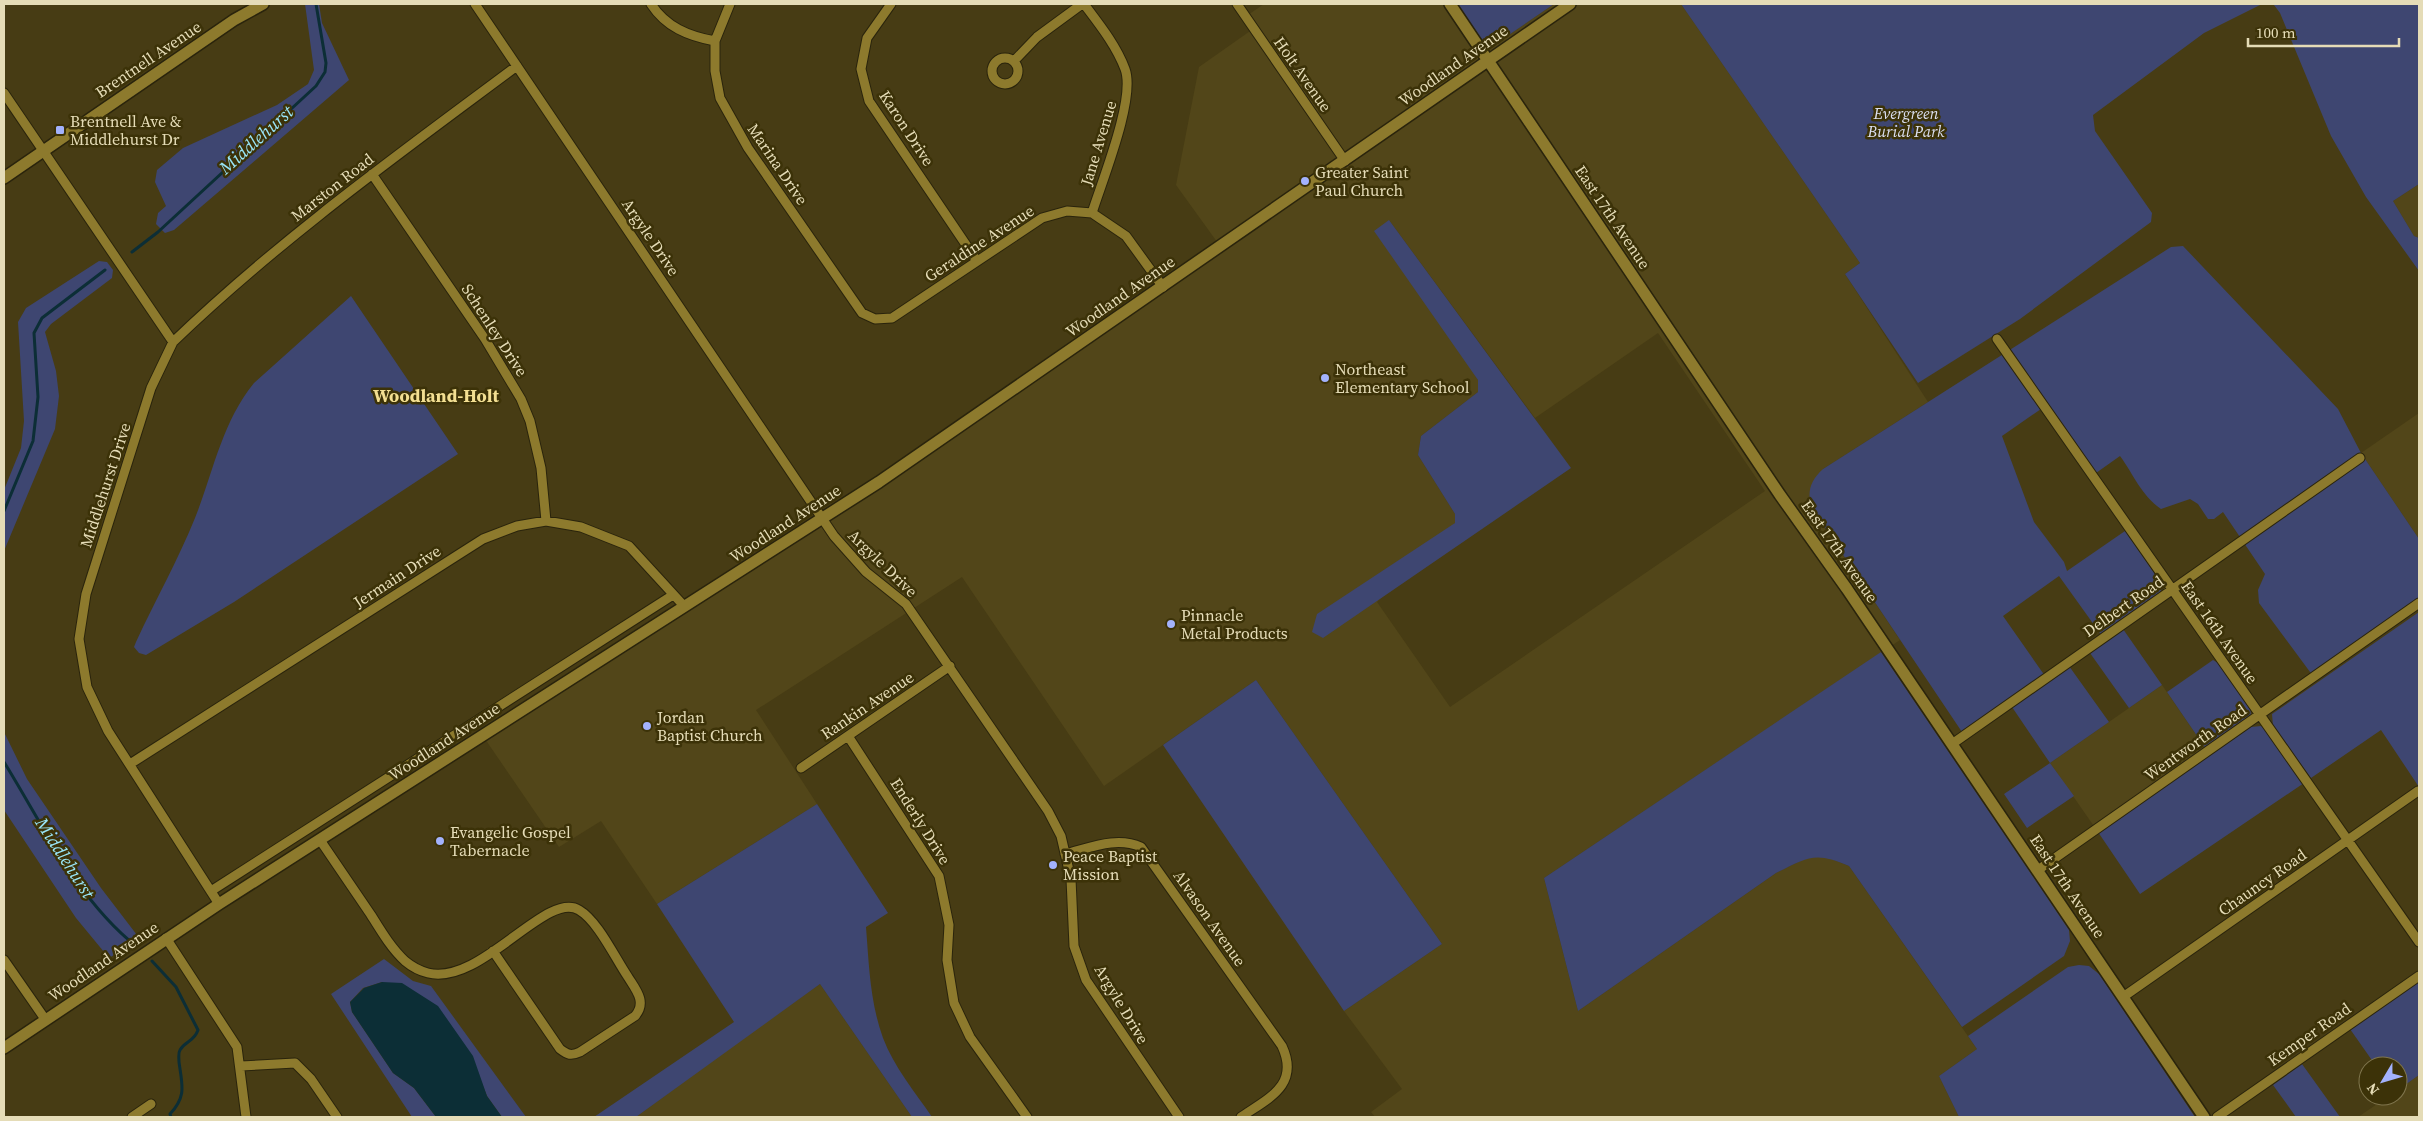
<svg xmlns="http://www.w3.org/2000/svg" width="2423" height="1121" viewBox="0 0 2423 1121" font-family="'Source Serif 4',serif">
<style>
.built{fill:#524619;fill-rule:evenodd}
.green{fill:#3e4671}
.water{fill:#0c2e36}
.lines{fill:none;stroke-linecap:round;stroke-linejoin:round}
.stream{stroke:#0c2e36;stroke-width:3}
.minor-casing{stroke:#2a240c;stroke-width:11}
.tertiary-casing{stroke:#2a240c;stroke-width:14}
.minor{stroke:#8d7a2d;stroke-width:9}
.tertiary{stroke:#8d7a2d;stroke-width:11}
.poi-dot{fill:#a3b2fd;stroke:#3c3208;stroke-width:2}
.labels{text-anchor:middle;stroke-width:5;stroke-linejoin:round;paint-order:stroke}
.street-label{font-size:16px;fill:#e5dcb7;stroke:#3c3208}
.park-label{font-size:16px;font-style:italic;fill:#dbdff2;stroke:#3c3208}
.poi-label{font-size:16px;fill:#e5dcb7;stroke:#3c3208;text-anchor:start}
.water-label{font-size:18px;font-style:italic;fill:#99e5f8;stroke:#3c3208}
.neighbourhood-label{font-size:18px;font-weight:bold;fill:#f3df92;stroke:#3c3208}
</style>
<rect width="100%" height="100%" fill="#473c14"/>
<path class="built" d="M1264,4H1456L1497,43L1554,4H1681L1860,263L1845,274L1928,402L1823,469L1811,507L1900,640L1544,878L1578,1011L1776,873L1808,857H1827L1849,866L1977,1049L1939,1076L1959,1117H1375L1371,1112L1402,1089L1344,1011L1442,944L1256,680L1104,786L962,577L756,710L817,804L657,904L601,821L559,847L483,736L890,475L1220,246L1176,185L1199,67L1253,29L1245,17ZM1389,220L1535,418L1658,333L1765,491L1450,707L1377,602L1455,523V514L1418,455L1421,436L1478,392V380Z
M2419,184V238L2414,236L2393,201Z
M2419,413V539L2361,453Z
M2162,685L2210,755L2098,832L2050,763Z
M820,984L912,1117H636L745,1037Z
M2419,1075V1117H2358L2389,1096H2398V1090Z"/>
<path class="green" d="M305,4H319L322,23L349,80L174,230L165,233L156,224L158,213L166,206L155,182L157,170L183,148L277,105L308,84L314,70Z
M1456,4H1554L1497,43L1489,44L1477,36Z
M1681,4H2262L2204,33L2093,115L2095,131L2152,213L2151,222L2020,319L1918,383L1845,274L1860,263Z
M2264,4H2419V184L2393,201L2414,236L2419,238V271L2366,197L2331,136L2280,13L2274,5Z
M1389,220L1571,468L1323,638L1312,632L1317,614L1455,523V514L1418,455L1421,436L1478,392V380L1374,231Z
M2183,246L2338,409L2361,453L2419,539V600L2313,676L2259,603L2258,590L2265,574L2223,512L2214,519H2208L2198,504L2190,499L2161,509C2141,495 2134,475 2120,456L2096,473L2015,362L2010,366L2041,409L2002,436L2034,522L2064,562L2067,571L2125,531L2161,583L2162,589L2158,595L2102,636L2059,576L2003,616L2045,676L1962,732L1811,507C1807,490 1811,480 1823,469L2171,247Z
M99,261L107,262L113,270L112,278L51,324L45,332L56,371L59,396L55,429L4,551V490L21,448L24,421L18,322L26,308Z
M351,296L458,454L234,602L146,655L139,653L134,647L136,642C155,601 178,560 195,518C213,473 222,422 254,383Z
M2419,612V787L2381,730L2311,778L2273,726L2272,714Z
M2123,629L2162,685L2129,708L2090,653Z
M1881,652L2069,930L2070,941L2064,956L1962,1027L1849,866C1815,851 1808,857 1776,873L1578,1011L1544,878Z
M2213,660L2218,663L2250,708L2251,715L2248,720L2206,749L2167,692Z
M2069,666L2109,722L2050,763L2074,796L2027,828L2004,794L2050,763L2012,707Z
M1256,680L1442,944L1344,1011L1163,745Z
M2261,726L2265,729L2304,783L2140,894L2098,832L2251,727Z
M4,732L27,779L101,888L140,939L109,958L76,918L4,810Z
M817,804L888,913L866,927C869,965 870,1002 883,1038C894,1067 915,1092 932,1117H912L820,984L636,1117H594L734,1022L657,904Z
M384,959L413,981L431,986L526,1117H502L487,1096L481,1081L382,982L363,988L350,1002L352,1012L393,1073L414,1088L436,1117H412L331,994Z
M2079,965L2089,966L2099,974L2195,1117H1959L1939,1076L1977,1049L1968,1036L2068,967Z
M2419,981V1075L2398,1090V1066H2376L2350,1029Z
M2302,1064L2340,1117H2296L2273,1085Z"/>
<path class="water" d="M382,982L402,983L438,1006L473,1056L487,1096L502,1117H436L414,1088L393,1073L352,1012L350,1002L364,988Z"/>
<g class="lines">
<path class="stream" d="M132,252L158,232L316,86L325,72L326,63L316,4
M4,511L33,441L38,397L34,333L42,318L105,270
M4,762C43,825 77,899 136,946
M152,961L176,987L198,1030C194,1042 185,1041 180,1050C178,1053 179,1058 179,1062C182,1085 187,1096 170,1114L171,1117"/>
<g class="minor-casing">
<path id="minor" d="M475,4L834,536L866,572L906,604L1048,811L1061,836L1071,879L1074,946L1086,980L1179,1117
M651,4C666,27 688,36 715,41
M730,4L715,41V71L720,98L748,148L862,313L875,319L892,318L1042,218L1067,211L1092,213L1126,236L1163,287
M891,4L867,38L861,69L869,101L977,261
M1084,4C1099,24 1116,45 1125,69C1136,98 1102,181 1092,213
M1237,4L1345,161
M992 71a13 13 0 1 1 26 0a13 13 0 1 1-26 0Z
M1014,61L1037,37L1082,4
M4,93L173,342L151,388L104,537L86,594L79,639L87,687L108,731L219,904
M372,174L485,339L521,399L530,421L541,468L546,521
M1997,339L2419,942
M173,342C279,240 399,154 517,66
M848,736L939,876L949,925L947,960L954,1003L970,1037L1027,1117
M1952,744L2360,458
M130,764L450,560L483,539L517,526L546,521L581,527L629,546L684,606
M801,768L950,666
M320,840C337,865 354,890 371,915C381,931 391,948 405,961C411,966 420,971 428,973C481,986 546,890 579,910C598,921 615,958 628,977C636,990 647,1002 635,1016L580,1052C571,1056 568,1055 560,1049L493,951
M1065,854C1090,848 1116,836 1141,847L1282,1046C1300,1085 1269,1098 1241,1117
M2038,870L2419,603
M211,891L673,595
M166,938L237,1047L246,1117
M4,960L45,1019
M2123,997L2418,791
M241,1066L295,1063L311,1079L337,1117
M132,1117L151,1104
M2217,1117L2419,976"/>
</g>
<g class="tertiary-casing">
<path id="tertiary" d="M1450,4L1780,495L1847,589L2204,1117
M4,178L234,20L263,4
M4,1048L219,904L879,482L1570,4"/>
</g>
<use href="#minor" class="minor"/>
<use href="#tertiary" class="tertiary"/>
</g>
<g class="poi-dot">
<rect x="55" y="125" width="10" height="10" rx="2.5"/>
<circle cx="1305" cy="181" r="5"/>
<circle cx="1325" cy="378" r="5"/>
<circle cx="1171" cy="624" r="5"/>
<circle cx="647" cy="726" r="5"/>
<circle cx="440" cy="841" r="5"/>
<circle cx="1053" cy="865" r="5"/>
</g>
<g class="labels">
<g class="street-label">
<text transform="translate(148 59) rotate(-34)" y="6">Brentnell Avenue</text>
<text transform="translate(1453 65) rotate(-35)" y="6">Woodland Avenue</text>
<text transform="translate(1303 74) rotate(55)" y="6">Holt Avenue</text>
<text transform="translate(907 128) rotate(57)" y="6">Karon Drive</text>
<text transform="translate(1098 143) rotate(-73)" y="6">Jane Avenue</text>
<text transform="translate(778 164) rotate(56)" y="6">Marina Drive</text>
<text transform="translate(332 187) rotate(-38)" y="6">Marston Road</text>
<text transform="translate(1613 217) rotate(56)" y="6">East 17th Avenue</text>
<text transform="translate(651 237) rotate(56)" y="6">Argyle Drive</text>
<text transform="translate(979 243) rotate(-33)" y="6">Geraldine Avenue</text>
<text transform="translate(1120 296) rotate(-35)" y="6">Woodland Avenue</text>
<text transform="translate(495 330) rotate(57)" y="6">Schenley Drive</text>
<text transform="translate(105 485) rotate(-72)" y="6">Middlehurst Drive</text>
<text transform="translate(785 523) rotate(-33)" y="6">Woodland Avenue</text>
<text transform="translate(1840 551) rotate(55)" y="6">East 17th Avenue</text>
<text transform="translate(883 563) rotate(44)" y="6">Argyle Drive</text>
<text transform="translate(397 576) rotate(-33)" y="6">Jermain Drive</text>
<text transform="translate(2123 606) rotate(-35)" y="6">Delbert Road</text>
<text transform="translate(2220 632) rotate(55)" y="6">East 16th Avenue</text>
<text transform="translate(867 705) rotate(-34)" y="6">Rankin Avenue</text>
<text transform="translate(444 741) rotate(-33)" y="6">Woodland Avenue</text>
<text transform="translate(2195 742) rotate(-35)" y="6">Wentworth Road</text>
<text transform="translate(921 821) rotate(58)" y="6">Enderly Drive</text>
<text transform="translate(2262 882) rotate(-35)" y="6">Chauncy Road</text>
<text transform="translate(2068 886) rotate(56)" y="6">East 17th Avenue</text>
<text transform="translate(1210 918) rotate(55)" y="6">Alvason Avenue</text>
<text transform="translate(103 961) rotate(-34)" y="6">Woodland Avenue</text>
<text transform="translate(1122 1004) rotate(59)" y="6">Argyle Drive</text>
<text transform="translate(2309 1034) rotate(-35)" y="6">Kemper Road</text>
</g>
<g class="park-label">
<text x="1906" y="119">Evergreen<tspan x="1906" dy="18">Burial Park</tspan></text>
</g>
<g class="poi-label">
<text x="70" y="127">Brentnell Ave &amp;<tspan x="70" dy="18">Middlehurst Dr</tspan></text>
<text x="1315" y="178">Greater Saint<tspan x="1315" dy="18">Paul Church</tspan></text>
<text x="1335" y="375">Northeast<tspan x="1335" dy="18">Elementary School</tspan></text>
<text x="1181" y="621">Pinnacle<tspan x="1181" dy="18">Metal Products</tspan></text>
<text x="657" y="723">Jordan<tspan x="657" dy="18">Baptist Church</tspan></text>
<text x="450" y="838">Evangelic Gospel<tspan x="450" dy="18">Tabernacle</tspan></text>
<text x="1063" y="862">Peace Baptist<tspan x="1063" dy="18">Mission</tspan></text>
</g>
<g class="water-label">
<text transform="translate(256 140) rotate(-42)" y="6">Middlehurst</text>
<text transform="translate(65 858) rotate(57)" y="6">Middlehurst</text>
</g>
<g class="neighbourhood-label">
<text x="436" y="402">Woodland-Holt</text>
</g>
</g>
<rect width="2423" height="1121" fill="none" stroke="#e5dcb7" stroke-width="10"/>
<g transform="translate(2383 1081) rotate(232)"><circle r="24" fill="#3c3208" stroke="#80764e"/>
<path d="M0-4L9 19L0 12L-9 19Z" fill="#a3b2fd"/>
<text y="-8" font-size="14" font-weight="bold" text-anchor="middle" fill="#e5dcb7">N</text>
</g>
<path d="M2248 38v8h151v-8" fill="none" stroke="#e5dcb7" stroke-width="2.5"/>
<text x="2256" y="38" font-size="15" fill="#e5dcb7" stroke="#3c3208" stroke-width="4" paint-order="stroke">100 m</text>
</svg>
